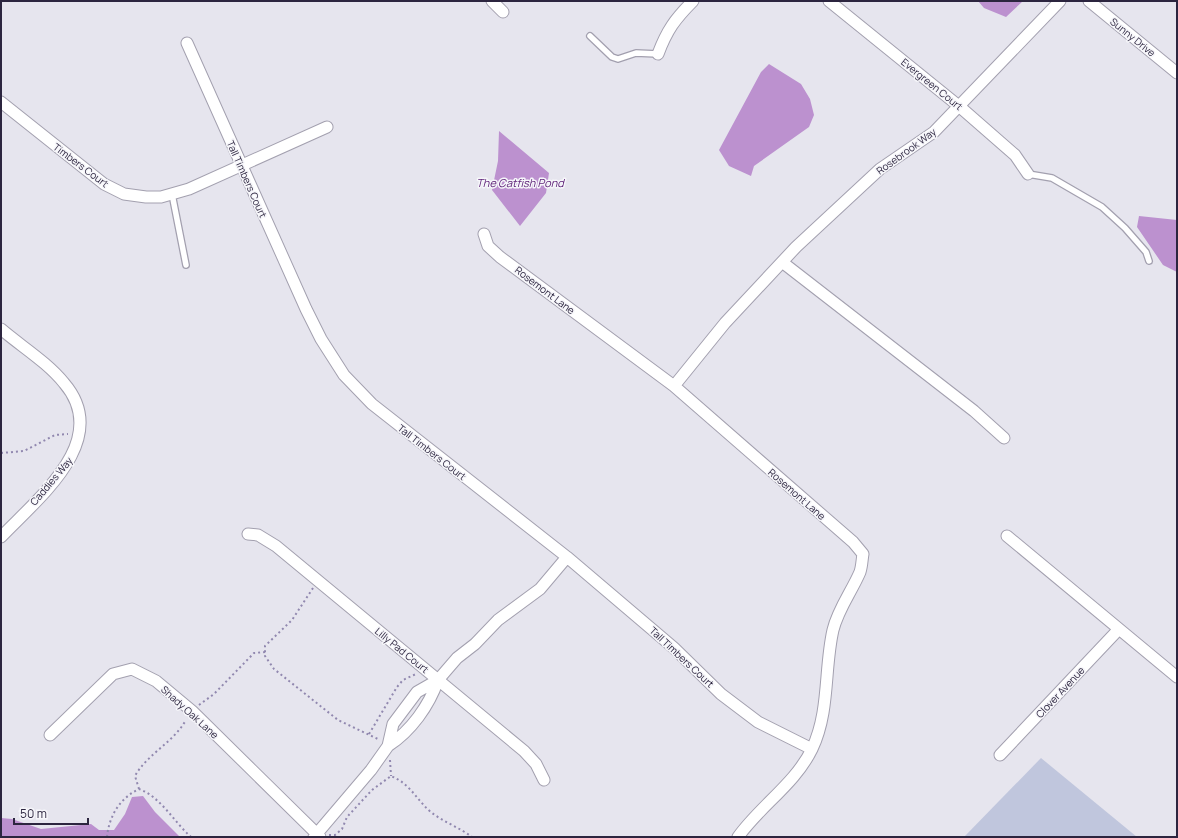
<svg xmlns="http://www.w3.org/2000/svg" width="1178" height="838" viewBox="0 0 1178 838" font-family="Manrope,sans-serif">
<style>
.green{fill:#c0c6dd}
.water{fill:#bc91cf}
.lines{fill:none;stroke-linecap:round;stroke-linejoin:round}
.lane-casing{stroke:#a3a0af;stroke-width:8}
.street-casing{stroke:#a3a0af;stroke-width:13}
.path{stroke:#9188af;stroke-width:2;stroke-dasharray:2 3;stroke-linecap:butt}
.lane{stroke:#fff;stroke-width:5.5}
.street{stroke:#fff;stroke-width:11}
.labels{text-anchor:middle;stroke-width:3;stroke-linejoin:round;paint-order:stroke}
.street-label{font-size:10px;fill:#2c253f;stroke:#f6f6fa}
.water-label{font-size:11px;font-style:italic;fill:#5e2278;stroke:#f6f6fa}
</style>
<rect width="100%" height="100%" fill="#e6e5ee"/>
<path class="green" d="M1041,758L1137,837H964Z"/>
<path class="water" d="M978,1H1023L1006,17L984,8Z
M769,64L801,84L810,99L814,115L809,127L754,166L751,176L729,166L719,150L761,72Z
M499,131L549,173L546,193L520,226L492,190L498,161Z
M1139,216L1177,220V272L1163,265L1137,227Z
M143,796L155,812L180,837H1V818L12,819L41,829L91,824L99,830H114L125,814L132,797Z"/>
<g class="lines">
<g class="lane-casing">
<path id="lane" d="M590,36L612,57L618,59L636,53L658,54
M1028,174L1052,178L1102,207L1125,228L1146,252L1149,261
M172,194L186,265"/>
</g>
<g class="street-casing">
<path id="street" d="M492,1L503,12
M829,1L960,107L1015,155L1028,174
M1089,1L1177,73
M187,43L306,309L321,339L344,375L372,404L567,557L674,648L721,694L758,722L812,749
M658,54C667,30 675,19 693,1
M1,102L104,184L124,194L146,197H161L189,189L327,127
M484,234L488,246L500,257L674,386L853,542L863,554C862,559 862,566 860,572C852,591 838,609 833,630C824,669 830,711 812,749C795,784 760,806 738,837
M782,262L974,411L1004,438
M1,329C22,347 47,362 64,383C113,440 38,498 1,537
M674,386L725,323L796,247L880,169L934,132L1060,1
M248,534L258,535L276,546L524,751L536,764L544,780
M1007,536L1177,677
M50,735L113,674L132,669L156,681L192,711L320,837
M388,746C411,731 429,706 438,680
M1000,755L1119,629
M314,837L371,770L388,746L393,724L417,692L438,680L457,658L475,644L498,620L540,589L567,557"/>
</g>
<path class="path" d="M1,453L24,451L55,435L68,434
M313,588L292,620L265,646V656L274,669L338,720L380,740
M199,705L214,694L254,653L265,652
M369,734L397,687L403,680L416,674
M390,760L391,776
M139,789L135,776C147,754 173,743 186,720
M329,835H335L342,829L347,817L372,790L391,776C411,784 417,801 432,813C444,822 460,828 472,837
M107,837C109,816 120,798 139,789C161,797 174,822 191,837"/>
<use href="#lane" class="lane"/>
<use href="#street" class="street"/>
</g>
<g class="labels">
<g class="street-label">
<text transform="translate(1133 37) rotate(39)" y="4">Sunny Drive</text>
<text transform="translate(932 84) rotate(39)" y="4">Evergreen Court</text>
<text transform="translate(906 151) rotate(-36)" y="4">Rosebrook Way</text>
<text transform="translate(81 165) rotate(37)" y="4">Timbers Court</text>
<text transform="translate(247 179) rotate(66)" y="4">Tall Timbers Court</text>
<text transform="translate(545 290) rotate(37)" y="4">Rosemont Lane</text>
<text transform="translate(432 452) rotate(38)" y="4">Tall Timbers Court</text>
<text transform="translate(51 481) rotate(-50)" y="4">Caddies Way</text>
<text transform="translate(797 494) rotate(41)" y="4">Rosemont Lane</text>
<text transform="translate(402 650) rotate(39)" y="4">Lilly Pad Court</text>
<text transform="translate(682 657) rotate(43)" y="4">Tall Timbers Court</text>
<text transform="translate(1060 692) rotate(-47)" y="4">Clover Avenue</text>
<text transform="translate(190 712) rotate(42)" y="4">Shady Oak Lane</text>
</g>
<g class="water-label">
<text x="520" y="187">The Catfish Pond</text>
</g>
</g>
<rect width="1178" height="838" fill="none" stroke="#2c253f" stroke-width="4"/>
<path d="M14 818v6h74v-6" fill="none" stroke="#2c253f" stroke-width="2"/>
<text x="20" y="818" font-size="12" fill="#2c253f" stroke="#f6f6fa" stroke-width="3" paint-order="stroke">50 m</text>
</svg>
